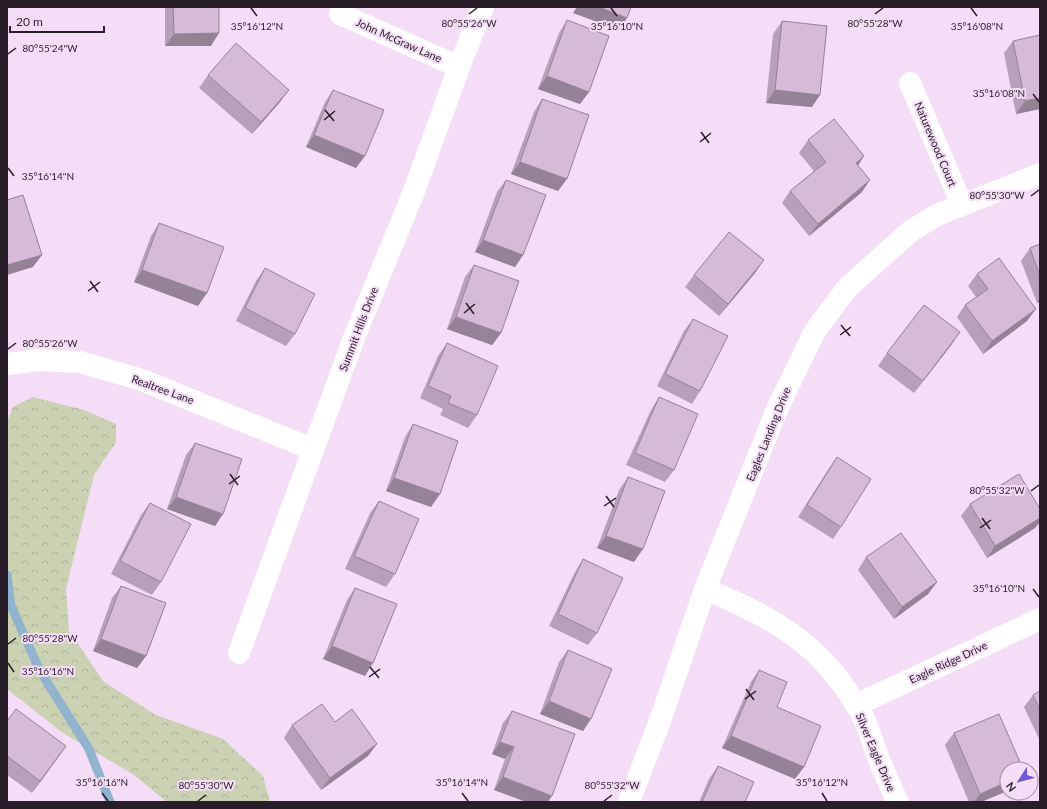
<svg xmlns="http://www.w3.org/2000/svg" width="1047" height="809" font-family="Lato,sans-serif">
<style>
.forest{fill:url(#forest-crowns)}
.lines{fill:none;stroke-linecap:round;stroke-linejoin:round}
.stream{stroke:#92b3cd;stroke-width:9}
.minor{stroke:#fff;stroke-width:22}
.wall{fill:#b8a0ba}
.shaded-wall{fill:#968297}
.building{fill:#d6bad8;stroke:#968297}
.ticks{fill:none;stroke:#281e28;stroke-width:1.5}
.labels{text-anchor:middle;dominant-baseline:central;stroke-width:4;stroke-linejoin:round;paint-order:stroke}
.street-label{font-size:11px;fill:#281e28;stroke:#f5dcf7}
.ticks-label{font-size:10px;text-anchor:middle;fill:#281e28;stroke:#f5dcf7;stroke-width:4;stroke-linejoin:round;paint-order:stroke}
</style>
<defs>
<pattern id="forest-crowns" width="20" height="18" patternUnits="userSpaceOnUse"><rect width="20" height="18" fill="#cbd2b3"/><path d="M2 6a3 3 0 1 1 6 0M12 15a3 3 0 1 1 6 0" fill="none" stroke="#aeb49a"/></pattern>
</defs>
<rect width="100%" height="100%" fill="#f5dcf7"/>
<polygon class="forest" points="33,397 84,410 116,424 116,442 94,475 66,589 69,631 104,682 156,715 223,739 263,776 270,802 167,802 134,775 63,733 7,689 7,422 13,407"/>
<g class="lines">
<polyline class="stream" points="7,575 11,606 40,671 89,749 110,802"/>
<g class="minor">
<polyline points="340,14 459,67"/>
<polyline points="910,83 962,205"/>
<polyline points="7,364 38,360 80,362 142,380 312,449"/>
<path d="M 705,589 C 776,618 824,646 862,715 C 868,726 871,738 875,749 C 882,767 889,785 898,802"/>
<polyline points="239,653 355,335 413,194 459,67 483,7"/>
<polyline points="856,705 1040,619"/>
<polyline points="629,802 661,718 705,589 778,407 815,331 848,287 912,230 937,215 1040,174"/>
</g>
</g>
<g class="wall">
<polygon points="165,7 219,7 211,46 165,46"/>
<polygon points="567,20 589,92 580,104 538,89 559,33"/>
<polygon points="782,21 812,107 766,103 773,34"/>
<polygon points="1013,41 1040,109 1016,114 1004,53"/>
<polygon points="208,75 280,102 252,134 199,88"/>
<polygon points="333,90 356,168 306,147 325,102"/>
<polygon points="542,99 558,191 511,174 534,112"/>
<polygon points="808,140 858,165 862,192 809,236 782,203 790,191 814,171 799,153"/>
<polygon points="506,180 523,255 515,267 475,252 497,192"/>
<polygon points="159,223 198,306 134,282 151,236"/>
<polygon points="1040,244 1040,302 1037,303 1021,261 1030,248"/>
<polygon points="474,265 501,333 492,345 447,329 465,277"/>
<polygon points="265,268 295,334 286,346 236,321 256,281"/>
<polygon points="755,273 719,316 685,287 694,275"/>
<polygon points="977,274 1027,321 983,354 957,317 965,305 976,297 968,286"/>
<polygon points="693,319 700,391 692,404 657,386 684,331"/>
<polygon points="447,343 477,415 468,428 440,415 443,409 420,398 438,356"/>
<polygon points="952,344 914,393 878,366 887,353"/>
<polygon points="659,397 674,470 665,482 626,465 651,410"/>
<polygon points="413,424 431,507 386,491 405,437"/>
<polygon points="195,443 215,526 167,509 186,455"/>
<polygon points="837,457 841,527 833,539 798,517 828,470"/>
<polygon points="628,477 634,562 597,548 619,490"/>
<polygon points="379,501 395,574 386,587 345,569 370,513"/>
<polygon points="150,503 161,582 152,595 111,574 141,515"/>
<polygon points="970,504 1040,509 1040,522 1035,528 987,558 961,516"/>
<polygon points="866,557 937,582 928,594 894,619 858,570"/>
<polygon points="583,559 597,633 588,645 549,626 575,572"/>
<polygon points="121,586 146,656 137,668 93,651 112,598"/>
<polygon points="355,588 365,676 323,659 347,600"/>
<polygon points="568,650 591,719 583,731 540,714 559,662"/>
<polygon points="759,670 795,779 722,748 751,682"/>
<polygon points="1040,691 1040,741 1024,707 1033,695"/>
<polygon points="512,711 575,734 494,790 505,759 492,754 503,723"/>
<polygon points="7,721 66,746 32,793 7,775"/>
<polygon points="335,722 368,756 321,790 284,738 292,725"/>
<polygon points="954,733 1007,769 1007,791 981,802 969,802 945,745"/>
<polygon points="718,766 745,802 699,802 709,779"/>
</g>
<g class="shaded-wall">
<polygon points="577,7 599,7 627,18 619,30 573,13"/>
<polygon points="219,33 211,46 165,46 174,34"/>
<polygon points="547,76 589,92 580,104 538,89"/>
<polygon points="289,90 280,102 252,134 261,122"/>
<polygon points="775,90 820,95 812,107 766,103"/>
<polygon points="1040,98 1040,109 1016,114 1025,101"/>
<polygon points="314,135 365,156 356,168 306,147"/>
<polygon points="864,156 856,169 856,163"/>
<polygon points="520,162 567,179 558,191 511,174"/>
<polygon points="870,180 862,192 809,236 818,224"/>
<polygon points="483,240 523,255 515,267 475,252"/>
<polygon points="42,255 33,267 7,275 7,265"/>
<polygon points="764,260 755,273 719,316 728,304"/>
<polygon points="142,270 207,293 198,306 134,282"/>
<polygon points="1040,298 1040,302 1037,303"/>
<polygon points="1036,309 1027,321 983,354 992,341"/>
<polygon points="456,317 501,333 492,345 447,329"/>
<polygon points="960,332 952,344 914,393 923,381"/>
<polygon points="394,478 440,494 431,507 386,491"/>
<polygon points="176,497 223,514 215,526 167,509"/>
<polygon points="1040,518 1040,522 1035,528 987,558 995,546"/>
<polygon points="606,536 643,549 634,562 597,548"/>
<polygon points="937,582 928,594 894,619 902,607"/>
<polygon points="101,639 146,656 137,668 93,651"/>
<polygon points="332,646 373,663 365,676 323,659"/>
<polygon points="549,701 591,719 583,731 540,714"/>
<polygon points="731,736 804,767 795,779 722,748"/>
<polygon points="500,742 514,747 505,759 492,754"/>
<polygon points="377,744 368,756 321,790 330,778"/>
<polygon points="66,746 57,759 32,793 40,781"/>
<polygon points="503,777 552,796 548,802 526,802 494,790"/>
<polygon points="1007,782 1007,791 981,802 974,802 980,794"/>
</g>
<g class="building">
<polygon points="173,7 219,7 219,33 174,34"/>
<polygon points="599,7 631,7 627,18"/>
<polygon points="567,20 609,36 589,92 547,76"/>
<polygon points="782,21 827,26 820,95 775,90"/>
<polygon points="1040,35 1040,98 1025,101 1013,41"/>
<polygon points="236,43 289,90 261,122 208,75"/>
<polygon points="333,90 384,110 365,156 314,135"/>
<polygon points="542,99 589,115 567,179 520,162"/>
<polygon points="834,119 864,156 856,163 870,180 818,224 790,191 826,162 808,140"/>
<polygon points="506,180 546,195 523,255 483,240"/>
<polygon points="23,195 42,255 7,265 7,200"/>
<polygon points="159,223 224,247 207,293 142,270"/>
<polygon points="729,232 764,260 728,304 694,275"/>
<polygon points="1040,244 1040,276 1030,248"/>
<polygon points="999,258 1036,309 992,341 965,305 988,289 977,274"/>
<polygon points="474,265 519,281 501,333 456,317"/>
<polygon points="265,268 315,294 295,334 245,308"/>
<polygon points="924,305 960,332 923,381 887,353"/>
<polygon points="693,319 728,336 700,391 665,374"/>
<polygon points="447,343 498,366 477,415 448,403 451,396 428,386"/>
<polygon points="659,397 698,414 674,470 635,453"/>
<polygon points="413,424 458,441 440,494 394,478"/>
<polygon points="195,443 242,459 223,514 176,497"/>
<polygon points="837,457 871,479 841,527 807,505"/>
<polygon points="1019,474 1040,509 1040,518 995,546 970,504"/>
<polygon points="628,477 665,491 643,549 606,536"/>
<polygon points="379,501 419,519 395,574 354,556"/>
<polygon points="150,503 191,524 161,582 120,561"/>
<polygon points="901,533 937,582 902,607 866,557"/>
<polygon points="583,559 623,578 597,633 558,614"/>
<polygon points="121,586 166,603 146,656 101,639"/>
<polygon points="355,588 397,604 373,663 332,646"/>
<polygon points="568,650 612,669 591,719 549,701"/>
<polygon points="759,670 787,682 777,707 821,726 804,767 731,736"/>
<polygon points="1040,691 1040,710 1033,695"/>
<polygon points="322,704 335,722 352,709 377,744 330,778 292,725"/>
<polygon points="16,709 66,746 40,781 7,756 7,721"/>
<polygon points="512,711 575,734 552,796 503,777 514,747 500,742"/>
<polygon points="999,714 1023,769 1007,769 1007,782 980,794 954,733"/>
<polygon points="718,766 754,782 745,802 702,802"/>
</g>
<path class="ticks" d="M 251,8 L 257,16M 611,8 L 617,16M 971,8 L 977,16M 469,14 L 477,8M 875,14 L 883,8M 8,54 L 16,48M 1033,94 L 1039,102M 325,110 L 334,121M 324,120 L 335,111M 701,132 L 709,143M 700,142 L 711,133M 8,168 L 14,176M 1031,196 L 1039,190M 90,281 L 98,292M 88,291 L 100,282M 466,303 L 474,314M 464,313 L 475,304M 841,325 L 850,336M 840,335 L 851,327M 8,349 L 16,343M 230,474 L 238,485M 229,484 L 240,476M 1031,491 L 1039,485M 606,496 L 614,507M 604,506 L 616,498M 982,518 L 990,529M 980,528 L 991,520M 1033,589 L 1039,597M 8,644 L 16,638M 8,663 L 14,672M 370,667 L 379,678M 369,677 L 380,669M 746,689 L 754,700M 745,699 L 756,691M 102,793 L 108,801M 462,793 L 468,801M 822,793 L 827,801M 198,801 L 206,795M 604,801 L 612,795"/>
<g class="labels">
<g class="street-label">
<text transform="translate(399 40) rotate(24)">John McGraw Lane</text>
<text transform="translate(936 144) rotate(67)">Naturewood Court</text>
<text transform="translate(358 329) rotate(-69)">Summit Hills Drive</text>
<text transform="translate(163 389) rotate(20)">Realtree Lane</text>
<text transform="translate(768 434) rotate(-68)">Eagles Landing Drive</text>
<text transform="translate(948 662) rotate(-25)">Eagle Ridge Drive</text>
<text transform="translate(876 752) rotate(67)">Silver Eagle Drive</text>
</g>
</g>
<g class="ticks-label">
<text x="469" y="27">80°55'26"W</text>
<text x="875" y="27">80°55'28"W</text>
<text x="257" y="30">35°16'12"N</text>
<text x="617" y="30">35°16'10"N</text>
<text x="977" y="30">35°16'08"N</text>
<text x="50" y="52">80°55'24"W</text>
<text x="999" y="97">35°16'08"N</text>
<text x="48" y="180">35°16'14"N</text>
<text x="997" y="199">80°55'30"W</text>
<text x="50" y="347">80°55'26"W</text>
<text x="997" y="494">80°55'32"W</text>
<text x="999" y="592">35°16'10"N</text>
<text x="50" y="642">80°55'28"W</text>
<text x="48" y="675">35°16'16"N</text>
<text x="102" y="786">35°16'16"N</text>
<text x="462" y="786">35°16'14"N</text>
<text x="822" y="786">35°16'12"N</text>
<text x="206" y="789">80°55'30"W</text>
<text x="612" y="789">80°55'32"W</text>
</g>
<rect width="1047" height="809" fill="none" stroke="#281e28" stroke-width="16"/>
<g transform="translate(1019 781) rotate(234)"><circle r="19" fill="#f5dcf7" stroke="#a390a4"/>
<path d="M0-3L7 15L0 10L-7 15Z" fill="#6e5ad4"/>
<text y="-6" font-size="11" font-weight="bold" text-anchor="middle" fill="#281e28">N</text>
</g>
<path d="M10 26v6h94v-6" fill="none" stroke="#281e28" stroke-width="2"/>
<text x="16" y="26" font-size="12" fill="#281e28" stroke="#f5dcf7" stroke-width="3" paint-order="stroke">20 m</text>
</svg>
